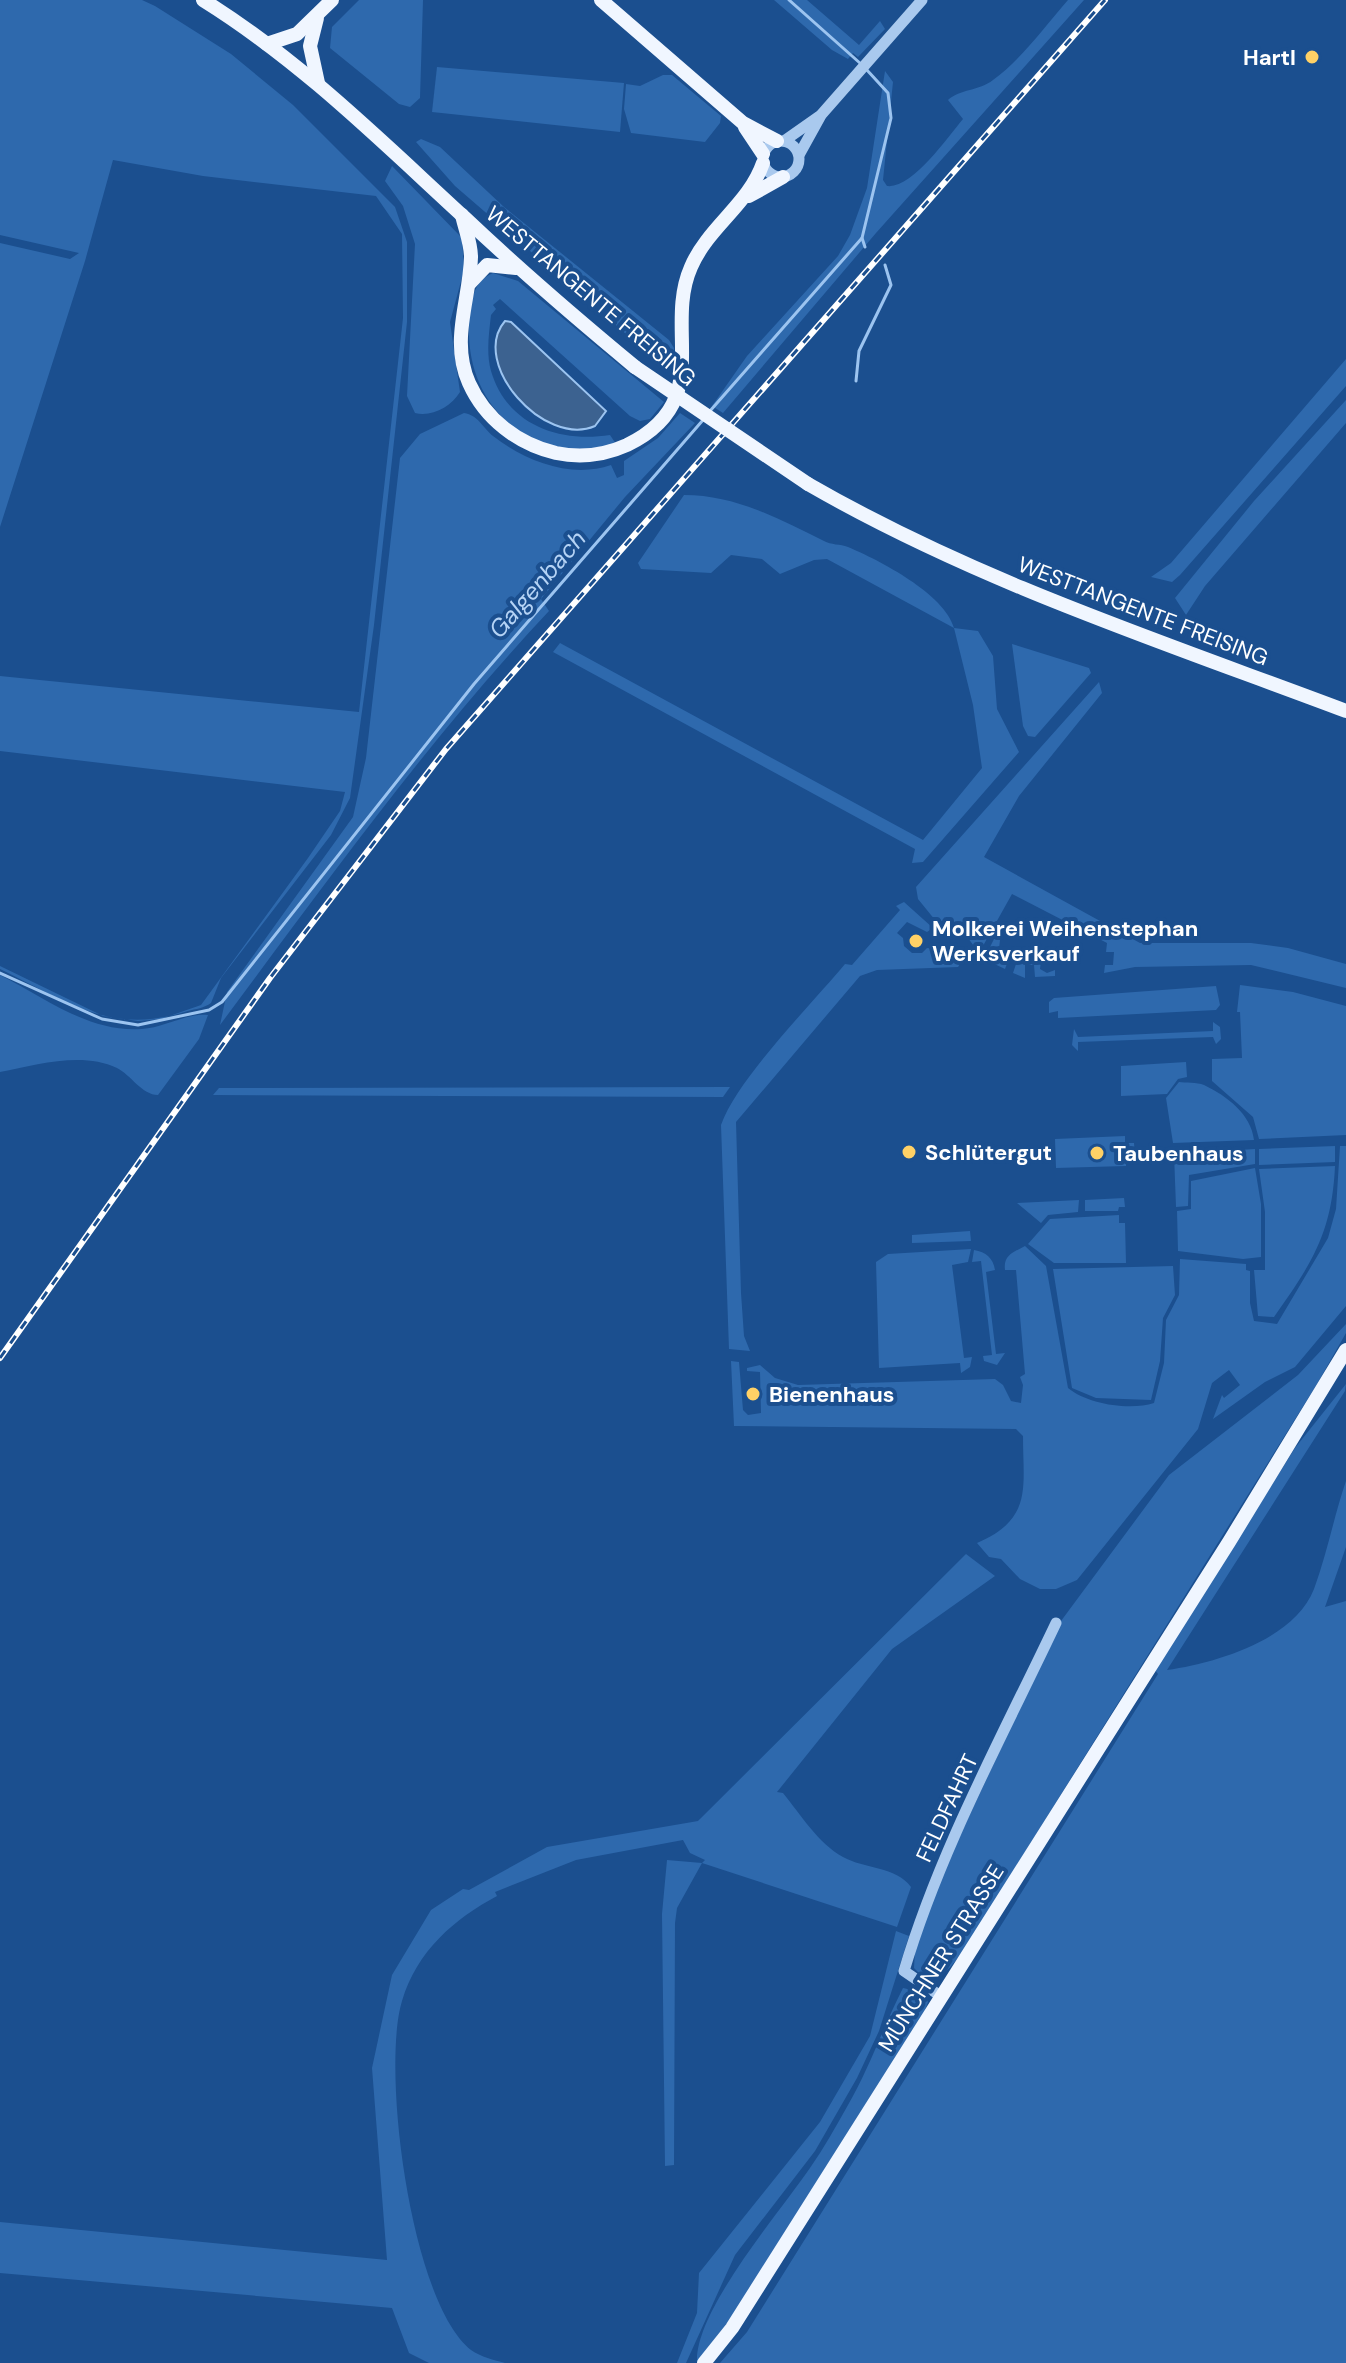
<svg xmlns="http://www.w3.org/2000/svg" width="1346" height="2363" font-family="'DM Sans',sans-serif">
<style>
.green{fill:#2e69ad}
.water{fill:#3c6290;stroke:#9cc4f0;stroke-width:2}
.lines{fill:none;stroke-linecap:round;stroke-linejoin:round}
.stream{stroke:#9cc4f0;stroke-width:3}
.minor{stroke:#a9c9ee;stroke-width:11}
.major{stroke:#f0f6ff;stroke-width:14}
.rail-casing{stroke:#fff;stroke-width:6}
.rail{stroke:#1b4f8f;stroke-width:3;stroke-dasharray:9;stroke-linecap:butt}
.major-bridge{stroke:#f0f6ff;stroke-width:14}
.poi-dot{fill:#ffd166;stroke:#1b4f8f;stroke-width:3}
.labels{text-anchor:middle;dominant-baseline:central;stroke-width:8;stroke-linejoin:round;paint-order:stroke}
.poi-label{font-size:22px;font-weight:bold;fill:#fff;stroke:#1b4f8f;text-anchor:start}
.street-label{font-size:22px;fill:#fff;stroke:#1b4f8f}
.water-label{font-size:24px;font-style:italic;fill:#b5d3f5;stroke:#1b4f8f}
</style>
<rect width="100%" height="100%" fill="#1b4f8f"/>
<g class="green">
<path d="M 0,0 L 142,0 L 155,6 L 231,54 L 293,105 L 395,207 L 407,242 L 407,322 L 374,625 L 350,798 L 331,835 L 221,978 L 211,1003 C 204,1008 196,1009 188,1011 C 111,1036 68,1002 0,969 L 0,966 L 103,1016 L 138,1021 L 161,1019 L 201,1005 L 308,858 L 340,811 L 345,792 L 0,751 L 0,676 L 359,712 L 403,318 L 402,234 L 376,196 L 203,176 L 113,160 L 85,261 L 0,527 L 0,243 L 70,259 L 79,253 L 0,235 Z"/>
<polygon points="359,0 423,0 420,98 410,107 399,104 330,48 332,27"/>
<polygon points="774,0 807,0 859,45 880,21 885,29 858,57 853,53 848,59 832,50"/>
<path d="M 1068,0 L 1084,0 L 876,233 L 723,413 L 712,406 L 747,356 L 838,256 L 850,235 L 867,188 L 885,71 L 893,82 L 883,180 L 887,186 C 912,189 947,138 963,119 L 948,100 C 960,89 979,91 993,80 C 1022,59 1045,26 1068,0 Z"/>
<polygon points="437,67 624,83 620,132 432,112"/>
<polygon points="663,75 672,75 721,116 720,123 705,142 631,133 624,109 626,84 640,86"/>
<polygon points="421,139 440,147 504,207 669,340 674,348 671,373 455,186 416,142"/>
<path d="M 392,166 L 462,238 L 464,270 L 450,322 L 460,392 C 451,407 432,417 415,413 L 407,396 L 415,244 L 403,206 L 385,181 Z"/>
<path d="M 493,273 L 518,281 L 664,402 L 650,419 L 640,421 L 630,416 L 500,299 L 493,305 L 496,309 L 491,315 C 489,333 486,353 491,371 C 507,425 559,443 610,435 L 616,444 C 593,448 570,454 548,446 C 490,425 463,372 470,313 C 472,295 476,280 493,273 Z"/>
<polygon points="1346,359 1346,386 1180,575 1172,582 1151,577 1171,563"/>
<polygon points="1346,400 1346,423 1205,586 1186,615 1175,598 1254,501"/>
<path d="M 464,413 C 478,415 483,428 493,436 C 525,461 571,479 611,465 L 617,478 L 624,475 L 624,461 L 658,438 L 680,413 L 695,423 L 625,497 L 541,599 L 549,611 C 428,740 325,884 220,1025 L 227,992 L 353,817 L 366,758 L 400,458 L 420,434 Z"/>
<path d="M 684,495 C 736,495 779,519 824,541 C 831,545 840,544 848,547 C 879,560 945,594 954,628 L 978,631 L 993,656 L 997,709 L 1019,752 L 923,862 L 912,863 L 915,849 L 553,652 L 560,643 L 923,840 L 982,768 L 973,705 L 954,628 L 827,559 L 814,560 L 780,574 L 762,559 L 731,555 L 711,573 L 641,569 L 638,563 Z"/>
<polygon points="1012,644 1089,668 1091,673 1035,737 1028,736 1023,726"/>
<polygon points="1099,682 1102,693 1019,796 984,857 1140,943 1251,943 1288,948 1346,964 1346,988 1251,965 1135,967 1104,973 1105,965 1113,965 1114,952 1106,952 1107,943 1012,894 979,953 960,927 948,936 918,899 916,887"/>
<path d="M 904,902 L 933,928 L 927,932 L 907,922 L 897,933 L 903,938 L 904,946 L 912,953 L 922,953 L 927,948 L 936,949 L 940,955 L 954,956 L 960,964 L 958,967 L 877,970 L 860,976 L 736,1122 L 741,1293 L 744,1336 L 750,1351 L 729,1349 L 721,1125 C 737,1079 811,1005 845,964 L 852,965 L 900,910 L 896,906 Z"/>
<polygon points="995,937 1000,940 999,949 1012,951 1015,958 1023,957 1026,946 1042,953 1040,969 1047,973 1055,970 1055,976 1035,977 1034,965 1025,965 1025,978 1013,973 1016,964 1008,961 1005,969 984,959"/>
<path d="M 0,975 C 45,998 90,1033 142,1029 C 163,1028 189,1012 208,1015 L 199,1039 L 158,1095 C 142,1095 131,1075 117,1068 C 82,1051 36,1065 0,1072 Z"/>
<polygon points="1240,985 1293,992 1346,1006 1346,1135 1259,1139 1253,1117 1212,1081 1212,1059 1242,1058 1240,1012 1237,1012"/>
<polygon points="1216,986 1220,1005 1216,1010 1058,1018 1058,1011 1049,1013 1049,1002 1054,998"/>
<polygon points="1213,1022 1220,1027 1221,1039 1216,1044 1213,1037 1078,1042 1078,1051 1072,1045 1074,1029 1078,1037 1213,1031"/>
<polygon points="1186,1062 1187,1077 1178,1079 1167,1094 1121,1096 1121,1066"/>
<path d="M 1179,1082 C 1185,1083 1197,1082 1204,1085 C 1227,1096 1251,1114 1254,1140 L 1173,1143 L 1166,1098 Z"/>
<polygon points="730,1087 723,1097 213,1095 219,1088"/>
<polygon points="1125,1136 1125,1143 1134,1143 1135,1157 1126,1158 1126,1166 1056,1168 1055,1139"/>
<polygon points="1335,1146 1335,1162 1259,1165 1259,1149"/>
<path d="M 1340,1146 L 1346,1146 L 1346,1306 L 1295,1367 L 1265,1382 L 1213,1419 L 1222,1395 L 1224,1398 L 1240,1385 L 1229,1370 L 1212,1383 L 1198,1429 L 1077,1580 L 1056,1589 L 1040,1589 L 1020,1579 L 1001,1559 L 989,1557 L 977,1543 C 1033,1519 1023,1488 1023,1436 L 1016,1429 L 734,1426 L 731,1361 L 739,1362 L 743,1410 L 748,1415 L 761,1413 L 760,1372 L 747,1371 L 747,1368 L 760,1365 L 775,1378 L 798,1385 L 995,1379 L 1003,1385 L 1011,1401 L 1021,1403 L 1023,1385 L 1020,1377 L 1025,1374 L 1016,1270 L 1005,1270 C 1003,1255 1014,1252 1025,1246 L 1046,1266 L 1068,1388 C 1087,1404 1130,1411 1154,1403 L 1164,1363 L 1166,1320 L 1179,1295 L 1180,1259 L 1246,1264 L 1246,1270 L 1250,1271 L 1250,1303 L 1254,1321 L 1277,1324 L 1328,1238 L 1336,1209 Z"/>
<polygon points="1255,1149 1255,1164 1189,1175 1188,1206 1176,1207 1174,1154"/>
<path d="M 1335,1166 C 1332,1233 1312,1263 1274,1317 L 1258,1316 L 1254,1270 L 1265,1270 L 1265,1212 L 1259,1169 Z"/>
<polygon points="1255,1168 1261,1204 1261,1257 1243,1259 1178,1251 1177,1211 1191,1209 1191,1181"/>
<polygon points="1124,1198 1125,1207 1119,1207 1118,1211 1085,1211 1085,1200"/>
<polygon points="1079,1200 1078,1212 1048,1215 1041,1223 1017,1203"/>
<polygon points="1119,1215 1119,1223 1125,1223 1126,1263 1054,1263 1028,1244 1050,1219"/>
<polygon points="970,1231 971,1241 912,1243 912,1235"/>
<polygon points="971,1249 968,1262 952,1265 964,1358 972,1357 970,1367 961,1373 960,1363 879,1368 876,1262 888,1254"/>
<path d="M 974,1250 C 986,1252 993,1258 995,1270 L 986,1272 L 996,1354 L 1005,1353 L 997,1365 L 984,1361 L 983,1356 L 992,1355 L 981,1261 L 972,1262 Z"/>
<polygon points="1173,1266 1175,1295 1163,1318 1160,1361 1151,1400 1096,1398 1072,1388 1053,1269"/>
<path d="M 1346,1324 L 1346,1333 L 1317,1384 L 962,1953 C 950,1967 943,1980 924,1978 L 914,1968 L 915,1948 L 940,1878 L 1061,1621 L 1169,1475 L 1298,1375 Z"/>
<path d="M 1346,1384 L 1345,1391 L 1167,1670 C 1216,1663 1294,1640 1314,1589 C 1327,1554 1334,1516 1346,1481 L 1346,1547 L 1325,1607 L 1346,1601 L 1346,2363 L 720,2363 L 747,2332 L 1158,1674 L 1155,1670 L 1295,1448 Z"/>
<path d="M 966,1554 L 995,1576 L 892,1649 L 777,1792 L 783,1793 C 801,1815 818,1843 843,1857 C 864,1869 896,1866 911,1887 L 897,1927 L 702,1863 L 677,1908 L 675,1923 L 674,2165 L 665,2166 L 662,1914 L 667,1860 L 702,1863 L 705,1860 L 690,1853 L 683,1840 L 576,1860 L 495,1892 L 497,1896 C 454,1919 417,1951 402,2001 C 381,2071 411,2303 471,2350 C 481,2357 494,2360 505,2363 L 429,2363 L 409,2353 L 392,2308 L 0,2273 L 0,2222 L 387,2260 L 372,2068 L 392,1975 L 431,1910 L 463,1889 L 469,1890 L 547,1847 L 698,1821 Z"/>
<polygon points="896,1931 909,1936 879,2031 857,2078 815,2151 735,2255 686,2363 677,2363 697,2313 699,2273 820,2122 870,2036"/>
<path d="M 903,1988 L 925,1993 L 928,2002 L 925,2010 L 730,2319 L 697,2362 C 695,2310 780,2212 810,2168 C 824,2148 836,2126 848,2105 C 870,2067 883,2027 903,1988 Z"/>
</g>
<path class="water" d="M 505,321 L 511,322 L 606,411 L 595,426 C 544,448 469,363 505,321 Z"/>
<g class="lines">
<g class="stream">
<polyline points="789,0 861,64"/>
<polyline points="862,238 865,247"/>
<polyline points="856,381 859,351 891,285 885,265"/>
<polyline points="710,411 862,238 891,118 888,93 866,69"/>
<polyline points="0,973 102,1019 138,1025 209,1010 222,1002 474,684 703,420"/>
</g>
<g class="minor">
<circle cx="781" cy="159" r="18"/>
<polyline points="784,141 821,115 922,0"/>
<polyline points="799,155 820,117"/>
<path d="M 942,1997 L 904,1971 C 940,1850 1002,1737 1056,1623"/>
</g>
<g class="major">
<path d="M 203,0 C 301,61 381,141 465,218 C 520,270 577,319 635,367"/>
<polyline points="601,0 743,123 777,141"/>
<polyline points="317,18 310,46 318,83"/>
<polyline points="267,44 297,34 332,0"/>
<polyline points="745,127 763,154"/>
<polyline points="749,196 783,177"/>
<path d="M 462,215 C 465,229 471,243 471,257 C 470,300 450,340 469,383 C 485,419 518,444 556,453 C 581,458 605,455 627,445 C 716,402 663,330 691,267 C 708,227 749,204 763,163"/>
<polyline points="470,283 487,265 516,268"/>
<path d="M 808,484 C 978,582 1163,642 1346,711"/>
<polyline points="704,2363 732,2328 1229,1542 1346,1350"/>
</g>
<g class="rail-casing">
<polyline id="rail" points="0,1358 270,978 446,749 1105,0"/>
</g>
<use href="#rail" class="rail"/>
<polyline class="major-bridge" points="635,367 808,484"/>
</g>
<g class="poi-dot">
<circle cx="1312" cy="57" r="8"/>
<circle cx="916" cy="941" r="8"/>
<circle cx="909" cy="1152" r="8"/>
<circle cx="1097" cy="1153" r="8"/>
<circle cx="753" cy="1394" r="8"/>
</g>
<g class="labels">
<g class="poi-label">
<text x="1296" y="57" text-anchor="end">Hartl</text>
<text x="932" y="928">Molkerei Weihenstephan<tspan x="932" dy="25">Werksverkauf</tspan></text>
<text x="925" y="1152">Schlütergut</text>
<text x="1113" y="1153">Taubenhaus</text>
<text x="769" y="1394">Bienenhaus</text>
</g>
<g class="street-label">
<text transform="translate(591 296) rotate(40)">WESTTANGENTE FREISING</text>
<text transform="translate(1143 611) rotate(21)">WESTTANGENTE FREISING</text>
<text transform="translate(947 1808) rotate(-65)">FELDFAHRT</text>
<text transform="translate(941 1958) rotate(-58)">MÜNCHNER STRASSE</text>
</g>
<g class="water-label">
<text transform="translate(537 584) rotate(-49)">Galgenbach</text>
</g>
</g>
</svg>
